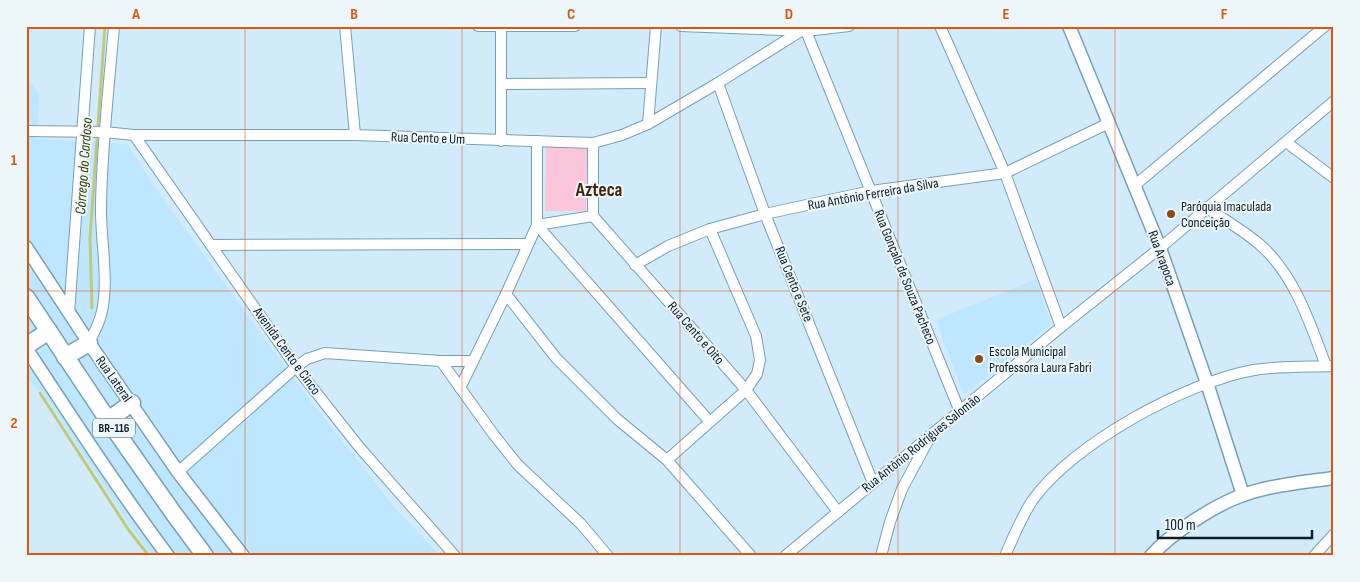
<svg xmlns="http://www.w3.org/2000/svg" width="1360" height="582" font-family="'Sofia Sans Condensed',sans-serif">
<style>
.built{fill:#bee6fe}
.green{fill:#fbc6d9}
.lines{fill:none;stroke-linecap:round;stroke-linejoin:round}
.stream{stroke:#bfca7d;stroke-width:3}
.minor-casing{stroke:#77a0b8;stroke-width:12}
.tertiary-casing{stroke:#77a0b8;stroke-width:15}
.trunk-casing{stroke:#77a0b8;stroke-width:19}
.minor{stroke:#fff;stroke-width:10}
.tertiary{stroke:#fff;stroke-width:12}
.trunk{stroke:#fff;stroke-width:16}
.grid{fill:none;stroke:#dd560d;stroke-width:1;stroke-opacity:0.55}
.poi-dot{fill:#8b4b14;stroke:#edf6fb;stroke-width:2}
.labels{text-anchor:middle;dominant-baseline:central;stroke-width:4;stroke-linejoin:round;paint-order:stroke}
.shield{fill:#edf6fb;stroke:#505e66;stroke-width:1}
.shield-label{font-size:12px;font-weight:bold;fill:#0d1d26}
.street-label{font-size:14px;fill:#0d1d26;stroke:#edf6fb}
.poi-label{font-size:14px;fill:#0d1d26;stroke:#edf6fb;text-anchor:start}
.water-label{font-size:15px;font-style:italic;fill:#393e01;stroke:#edf6fb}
.district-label{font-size:19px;font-weight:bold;fill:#43240b;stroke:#edf6fb}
.neatline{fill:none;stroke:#dd560d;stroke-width:2}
.grid-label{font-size:16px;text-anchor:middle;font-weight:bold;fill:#dd560d}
</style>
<rect width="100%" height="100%" fill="#d2ebfb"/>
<g class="built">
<polygon points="26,76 39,95 37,139 127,144 164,200 299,386 394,507 441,556 153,556 132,529 43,393 26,379"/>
<polygon points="1036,279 1051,324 964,395 936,320"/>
</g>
<polygon class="green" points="546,146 587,146 586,211 545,211"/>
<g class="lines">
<g class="stream">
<polyline points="92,308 90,238 105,26"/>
<polyline points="40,393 128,529 149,556"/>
</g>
<g class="minor-casing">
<g id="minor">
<polyline points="345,26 355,135"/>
<polyline points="478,26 575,26"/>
<polyline points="681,26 806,31 849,26"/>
<polyline points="940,26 1005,173 1061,327"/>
<polyline points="806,31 960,412"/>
<polyline points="718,83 765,214 873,483"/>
<polyline points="501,84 651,83"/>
<polyline points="648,124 656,26"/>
<polyline points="26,131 104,132 134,135 355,135 593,143 622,135 648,124 718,83 801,31"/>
<polyline points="134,135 296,367 360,448 455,556"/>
<polyline points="501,141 501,27"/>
<polyline points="1286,142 1334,178"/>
<polyline points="593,143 593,216 746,390 838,512"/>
<polyline points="1134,186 1325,26"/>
<path d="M 1207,208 C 1224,219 1242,230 1258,243 C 1294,273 1310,323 1326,366"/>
<polyline points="537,225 709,421"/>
<polyline points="537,225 593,216"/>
<polyline points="212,245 528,244"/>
<polyline points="635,265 668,246 710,229 765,214 871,191 1005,173 1109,123"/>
<polyline points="506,294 556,358 617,419 667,460 751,556"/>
<polyline points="69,313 90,26"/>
<path d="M 89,343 C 93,334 99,324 101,315 C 110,282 100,238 101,205 C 102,145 109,86 114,26"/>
<polyline points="441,361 494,435 518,465 581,524 608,556"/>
<polyline points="460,388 506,294 537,225 537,141"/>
<polyline points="667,460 746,390 757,374 760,360 756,336 710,229"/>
<polyline points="178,472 296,367 307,359 325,353 441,361 473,361"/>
<polyline points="785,556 1061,327 1160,248 1334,101"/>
<polyline points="881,556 890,522 902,489 929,439"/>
<path d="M 1005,556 C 1013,537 1021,518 1032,501 C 1072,444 1186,382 1254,370 C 1280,366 1308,367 1334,366"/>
<polyline points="1314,556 1334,534"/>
</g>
</g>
<g class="tertiary-casing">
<g id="tertiary">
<polyline points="1069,26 1160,248 1207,383 1243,495"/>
<polyline points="26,247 89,343 178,472 243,556"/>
<path d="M 26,348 C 72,418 118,489 168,556"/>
<path d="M 1151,556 C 1171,533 1215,505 1243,495 C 1272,485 1304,482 1334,478"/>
</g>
</g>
<g class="trunk-casing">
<g id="trunk">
<polyline points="26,297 108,420 174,514 205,556"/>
<polyline points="26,346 49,331"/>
<polyline points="65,357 89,343"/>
<polyline points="108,420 132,403"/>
</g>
</g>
<use href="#minor" class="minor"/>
<use href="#tertiary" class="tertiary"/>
<use href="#trunk" class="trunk"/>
</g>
<path class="grid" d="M 245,26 L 245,556M 462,26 L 462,556M 680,26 L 680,556M 898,26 L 898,556M 1115,26 L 1115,556M 26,291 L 1334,291"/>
<g class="poi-dot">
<circle cx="1171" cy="214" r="5"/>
<circle cx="979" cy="359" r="5"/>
</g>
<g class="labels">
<rect class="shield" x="93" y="418.5" width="42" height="19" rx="4"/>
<g class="shield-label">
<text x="114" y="428">BR-116</text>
</g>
<g class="street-label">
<text transform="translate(428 138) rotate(2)">Rua Cento e Um</text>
<text transform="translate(873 194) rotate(-10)">Rua Antônio Ferreira da Silva</text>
<text transform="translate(1162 258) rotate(70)">Rua Arapoca</text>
<text transform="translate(905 277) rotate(68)">Rua Gonçalo de Souza Pacheco</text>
<text transform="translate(794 284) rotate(68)">Rua Cento e Sete</text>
<text transform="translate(696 333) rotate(49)">Rua Cento e Oito</text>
<text transform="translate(287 351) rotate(54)">Avenida Cento e Cinco</text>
<text transform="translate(114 379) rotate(55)">Rua Lateral</text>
<text transform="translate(921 443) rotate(-39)">Rua Antônio Rodrigues Salomão</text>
</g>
<g class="poi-label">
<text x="1181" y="206">Paróquia Imaculada<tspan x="1181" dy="16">Conceição</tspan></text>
<text x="989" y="351">Escola Municipal<tspan x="989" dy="16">Professora Laura Fabri</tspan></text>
</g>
<g class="water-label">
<text transform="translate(84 166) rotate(-86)">Córrego do Cardoso</text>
</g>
<g class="district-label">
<text x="599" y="190">Azteca</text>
</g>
</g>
<rect width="1360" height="582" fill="none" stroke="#edf6fb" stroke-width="55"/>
<path d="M1158 530v8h154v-8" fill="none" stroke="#0d1d26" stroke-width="2.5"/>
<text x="1165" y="530" font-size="15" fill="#0d1d26" stroke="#edf6fb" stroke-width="4" paint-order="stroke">100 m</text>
<rect x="28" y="28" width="1304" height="526" class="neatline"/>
<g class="grid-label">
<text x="136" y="19">A</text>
<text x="354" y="19">B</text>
<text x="571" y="19">C</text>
<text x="789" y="19">D</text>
<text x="1006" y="19">E</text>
<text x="1224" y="19">F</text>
<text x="14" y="165">1</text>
<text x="14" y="428">2</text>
</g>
</svg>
